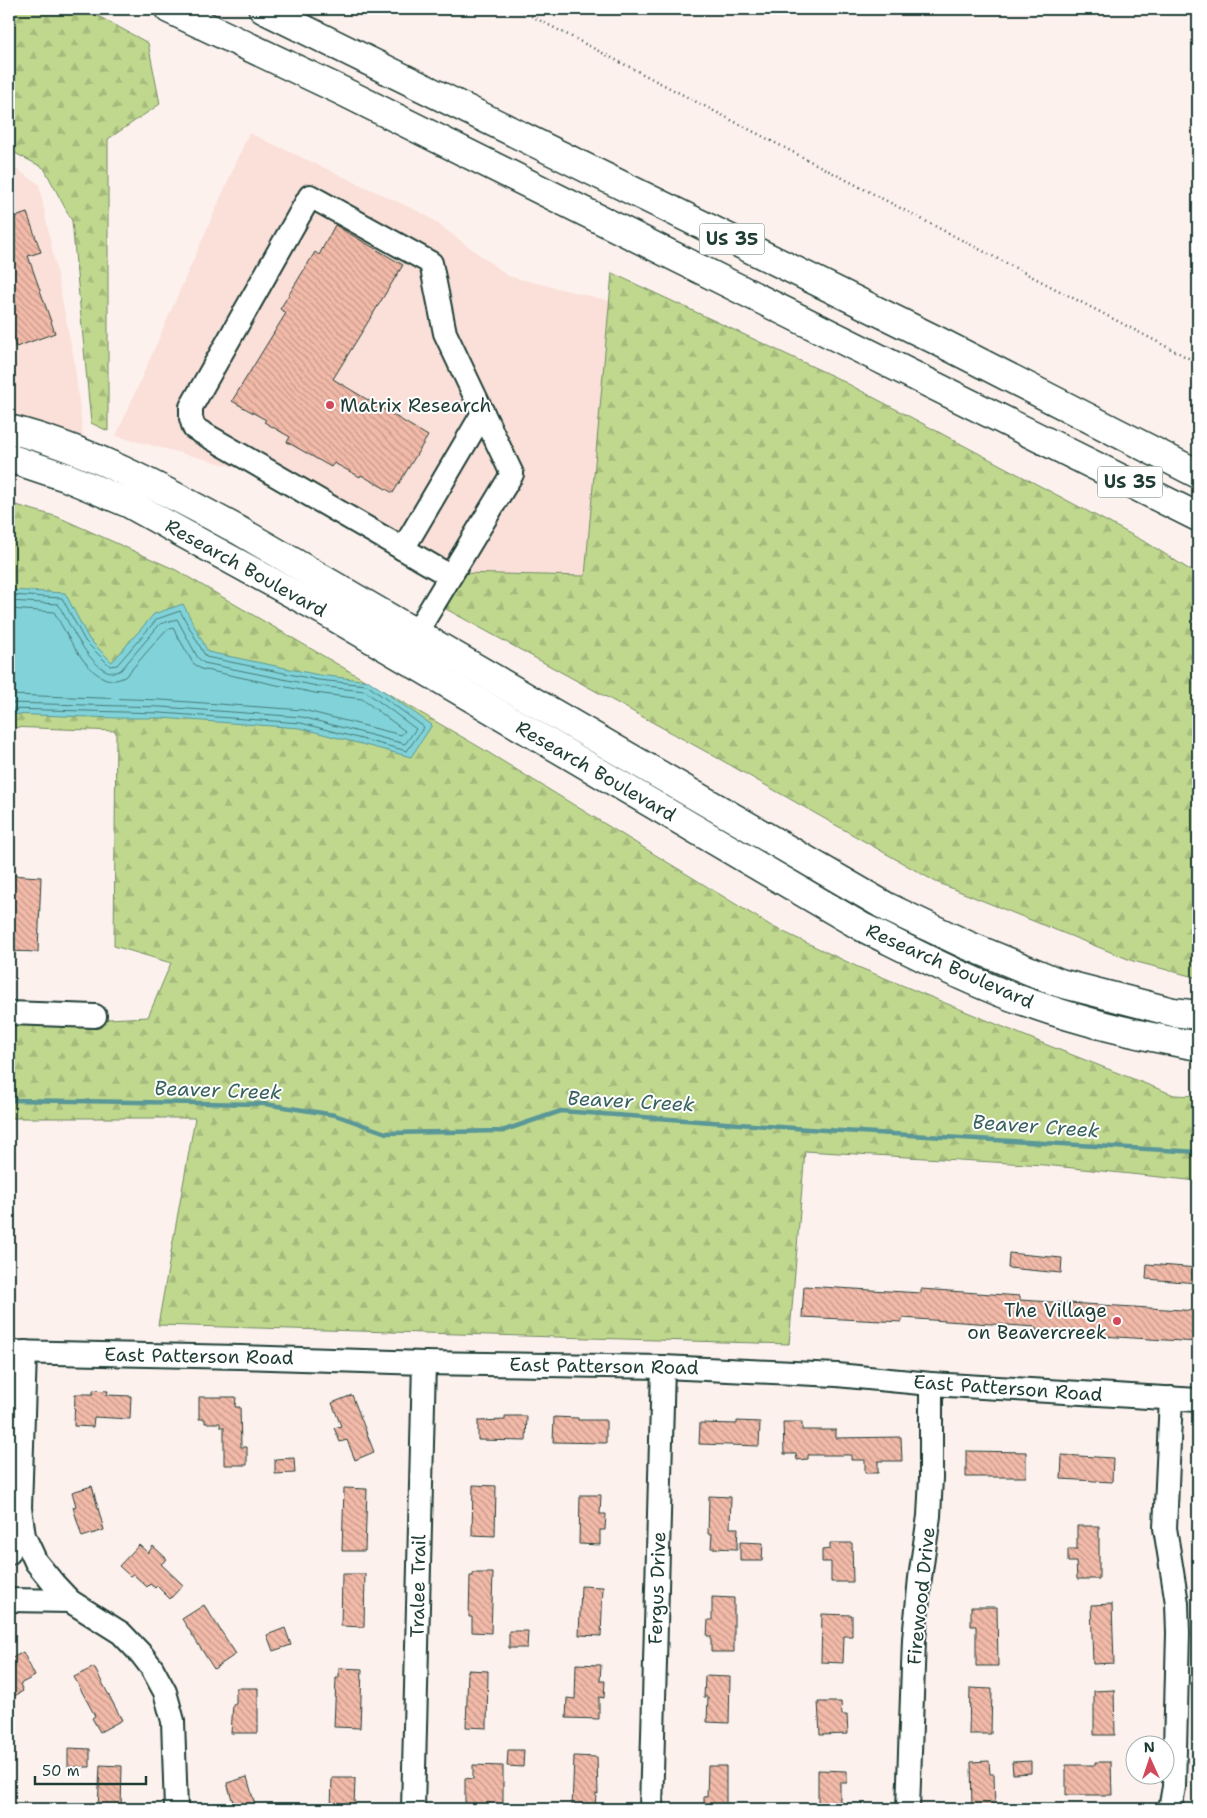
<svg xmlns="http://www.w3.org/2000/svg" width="1207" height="1818" font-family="'Shantell Sans',sans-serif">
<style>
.built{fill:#fae0d9}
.forest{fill:url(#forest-firs);stroke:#708a61}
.water{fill:#81d3d9;stroke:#5a9797}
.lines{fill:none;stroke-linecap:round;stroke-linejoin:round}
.shore{stroke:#467976;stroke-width:1}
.stream{stroke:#5a9797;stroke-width:4.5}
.building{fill:url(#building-back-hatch);stroke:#1f3d34}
.minor-casing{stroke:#1f3d34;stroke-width:26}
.major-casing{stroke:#1f3d34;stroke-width:31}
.highway-casing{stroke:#1f3d34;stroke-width:31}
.path{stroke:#1f3d34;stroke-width:2.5;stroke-dasharray:1 4;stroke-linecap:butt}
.minor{stroke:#fff;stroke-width:22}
.major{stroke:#fff;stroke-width:28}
.highway{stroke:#fff;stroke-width:28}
.poi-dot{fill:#d1495b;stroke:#fff;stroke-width:2}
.labels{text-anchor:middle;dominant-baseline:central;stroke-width:4;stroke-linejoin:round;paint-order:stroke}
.shield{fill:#fff;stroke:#627771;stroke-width:1}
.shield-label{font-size:18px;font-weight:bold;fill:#1f3d34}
.poi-label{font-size:19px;fill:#1f3d34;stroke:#fff;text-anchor:start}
.street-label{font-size:19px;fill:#1f3d34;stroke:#fff}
.water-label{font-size:20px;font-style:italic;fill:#38625d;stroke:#fff}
</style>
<defs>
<pattern id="forest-firs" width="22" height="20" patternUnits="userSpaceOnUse" patternTransform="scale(1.25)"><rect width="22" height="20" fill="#c0d88e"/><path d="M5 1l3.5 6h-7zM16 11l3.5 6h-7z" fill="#a5ba7b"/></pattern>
<pattern id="building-back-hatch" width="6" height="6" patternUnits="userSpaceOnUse" patternTransform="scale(1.25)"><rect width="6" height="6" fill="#f3baa9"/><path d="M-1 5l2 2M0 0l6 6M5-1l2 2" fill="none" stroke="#c4988a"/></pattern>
</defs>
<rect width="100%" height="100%" fill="#fdf1ee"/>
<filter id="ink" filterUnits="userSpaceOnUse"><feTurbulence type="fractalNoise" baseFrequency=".02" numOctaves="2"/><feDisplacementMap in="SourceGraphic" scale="10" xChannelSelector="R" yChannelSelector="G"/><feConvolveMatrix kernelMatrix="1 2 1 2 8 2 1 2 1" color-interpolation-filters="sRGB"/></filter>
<g filter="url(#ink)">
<g class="built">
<polygon points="249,133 426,215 508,276 610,301 585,576 459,573 273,477 116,436"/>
<polygon points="9,164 39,184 74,359 85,453 9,429"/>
</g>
<g class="forest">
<polygon points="9,9 85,9 148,43 160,104 108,139 108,431 91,423 72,221 44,168 9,150"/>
<polygon points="612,273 837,378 1149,544 1198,575 1198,978 1133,961 936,882 723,761 446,609 459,573 585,576"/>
<polygon points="9,503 58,517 176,570 481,748 773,927 858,967 1047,1045 1174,1095 1198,1096 1198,1181 1044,1165 805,1151 789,1344 158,1325 195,1118 9,1118 9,1024 148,1017 171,963 114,946 116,731 9,727"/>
</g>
<polygon class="water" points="9,590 65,593 89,639 112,662 154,614 183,604 208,652 319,675 369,681 432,725 411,757 300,728 161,718 117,718 9,714"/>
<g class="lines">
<g class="shore">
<polyline points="9,595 62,598 85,641 110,666 117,665 157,619 180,611 206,657 318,680 367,685 424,727 407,751 301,723 161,713 9,709"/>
<path d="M 9,601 L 58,604 C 68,620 96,685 121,670 L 160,624 L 177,619 L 198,658 L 204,663 L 317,686 L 365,691 L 416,729 L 405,744 L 302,717 L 161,707 L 9,703"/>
<path d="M 9,609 L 54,612 C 66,631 94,697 126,676 L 165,631 L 173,628 L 193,663 L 201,669 L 315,693 L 362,699 L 405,731 L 401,735 L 303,710 L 161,700 L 9,695"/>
</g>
<polyline class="stream" points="9,1100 265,1104 335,1115 386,1133 502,1131 561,1111 808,1129 1198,1152"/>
</g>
<g class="building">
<polygon points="27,213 41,252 28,256 55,333 16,347 9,326 9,219"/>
<polygon points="335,225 403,265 333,379 428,436 393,493 361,475 360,477 334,463 331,467 287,442 290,437 264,422 266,420 232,401 286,313 280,309 315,252 319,255"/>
<polygon points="9,875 41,877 38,952 9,951"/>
<polygon points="1009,1253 1062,1258 1061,1273 1008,1268"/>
<polygon points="1147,1264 1198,1268 1198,1283 1146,1279"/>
<polygon points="804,1286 921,1293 921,1289 1020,1296 1020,1300 1198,1311 1198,1342 1036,1332 1036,1327 902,1318 902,1322 802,1317"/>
<polygon points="93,1390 108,1391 107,1395 131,1396 130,1419 94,1417 93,1427 74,1426 75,1394 93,1394"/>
<polygon points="352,1395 374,1452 355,1460 347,1440 340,1442 334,1428 341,1426 332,1403"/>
<polygon points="199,1397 236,1397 235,1407 240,1407 241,1447 247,1447 247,1465 224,1465 224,1427 220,1427 220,1423 205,1423 205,1419 199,1419"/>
<polygon points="505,1416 527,1416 526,1441 478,1440 478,1421 505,1420"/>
<polygon points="554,1417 578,1418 578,1420 606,1420 606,1443 553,1442"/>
<polygon points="737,1421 760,1422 759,1446 699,1444 700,1423 737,1424"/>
<polygon points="783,1422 802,1422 802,1430 836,1430 836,1438 901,1437 902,1461 878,1461 878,1473 865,1473 865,1460 851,1460 851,1455 808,1455 808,1459 797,1460 796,1454 784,1454"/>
<polygon points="966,1451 1026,1452 1026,1477 966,1477"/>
<polygon points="1062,1455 1113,1458 1112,1482 1061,1479"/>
<polygon points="294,1458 295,1473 275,1474 275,1459"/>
<polygon points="473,1485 496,1486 495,1536 472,1535"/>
<polygon points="92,1486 104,1530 82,1537 73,1507 76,1506 72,1492"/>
<polygon points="344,1488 367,1489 365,1551 342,1551"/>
<polygon points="580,1495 601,1495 600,1514 606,1514 605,1530 600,1530 600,1545 579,1544"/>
<polygon points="709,1496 731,1497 730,1528 738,1528 737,1549 711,1548 712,1534 708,1534"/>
<polygon points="1077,1526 1099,1526 1099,1579 1077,1579 1076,1562 1068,1562 1068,1549 1077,1549"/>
<polygon points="740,1542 763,1543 762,1561 740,1561"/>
<polygon points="830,1543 852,1543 853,1582 831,1582 831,1562 822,1562 822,1550 830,1549"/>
<polygon points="139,1545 148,1553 153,1546 167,1559 161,1564 183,1585 170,1599 157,1586 155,1588 150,1584 147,1587 133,1574 130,1576 119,1566"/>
<polygon points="473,1573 493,1573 491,1633 472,1632 472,1617 469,1617 470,1576 473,1576"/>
<polygon points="342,1574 365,1574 364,1627 341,1626"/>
<polygon points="581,1586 603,1587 601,1636 579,1635"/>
<polygon points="712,1597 734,1598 734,1652 711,1652 711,1636 707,1636 708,1620 712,1620"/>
<polygon points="1112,1604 1114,1663 1093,1664 1091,1605"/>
<polygon points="204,1605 236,1654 214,1669 182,1619"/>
<polygon points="971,1607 997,1607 998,1666 976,1666 976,1626 971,1626"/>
<polygon points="822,1614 852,1615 852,1636 844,1636 843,1663 821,1662"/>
<polygon points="285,1628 291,1645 273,1651 267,1635"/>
<polygon points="509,1631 528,1631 527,1648 509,1648"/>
<polygon points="23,1652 35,1676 20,1684 23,1691 9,1699 9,1660"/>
<polygon points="576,1664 601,1665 600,1681 605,1681 604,1698 599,1697 599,1719 566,1718 567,1698 575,1699"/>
<polygon points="94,1667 122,1720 100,1732 92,1718 95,1716 74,1677"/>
<polygon points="339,1668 362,1669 360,1728 334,1727 336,1678 339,1678"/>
<polygon points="468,1670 488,1671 487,1728 466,1727"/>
<polygon points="705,1676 730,1677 729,1723 707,1722 708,1697 704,1697"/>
<polygon points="236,1688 258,1688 258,1733 231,1733 233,1704 236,1704"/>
<polygon points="970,1688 992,1689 991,1734 969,1734"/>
<polygon points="1114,1690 1115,1735 1094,1735 1094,1691"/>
<polygon points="818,1702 841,1702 842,1715 847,1715 848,1734 820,1735"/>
<polygon points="68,1748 90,1749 90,1767 68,1767"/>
<polygon points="508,1750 524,1750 523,1767 507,1766"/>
<polygon points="574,1756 597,1757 598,1794 596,1793 595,1809 572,1808"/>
<polygon points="989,1761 990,1774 994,1774 995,1807 986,1807 986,1809 972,1809 971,1762"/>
<polygon points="1031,1761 1031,1773 1013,1774 1012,1762"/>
<polygon points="1095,1762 1111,1762 1112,1795 1066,1795 1066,1765 1095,1765"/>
<polygon points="100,1765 122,1766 121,1809 98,1809"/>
<polygon points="473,1765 503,1766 503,1809 465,1809 465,1778 473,1779"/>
<polygon points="708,1766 726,1766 726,1809 704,1809 704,1796 707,1796"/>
<polygon points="818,1770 847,1771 847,1783 840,1783 840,1809 818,1809"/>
<polygon points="247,1777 256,1809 235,1809 227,1783"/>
<polygon points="332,1778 355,1778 354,1809 331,1809"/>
</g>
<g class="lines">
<g class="minor-casing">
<g id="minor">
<polyline points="403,549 483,413"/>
<polyline points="407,648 512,474 445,333 431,263 310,196 191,407 191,418 194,428 450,576"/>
<polyline points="9,1013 95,1016"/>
<polyline points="9,1352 240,1357 424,1363 663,1367 837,1375 931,1384 1198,1400"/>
<polyline points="25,1352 20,1508 24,1536 36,1562 54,1584 70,1601 121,1633 142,1655 152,1668 165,1692 173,1721 176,1809"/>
<polyline points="9,1553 14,1540 19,1518"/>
<polyline points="9,1600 70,1601"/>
<polyline points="413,1809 424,1363"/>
<polyline points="651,1809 663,1367"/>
<polyline points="908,1809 914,1639 920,1578 929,1516 931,1478 931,1384"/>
<polyline points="1170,1809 1174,1787 1178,1633 1177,1603 1165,1528 1171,1398"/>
</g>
</g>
<g class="major-casing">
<g id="major">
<path d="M 9,429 C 90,449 164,490 238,530 L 887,907 L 967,945 L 1060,983 L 1173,1012 L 1198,1015"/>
<path d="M 9,458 L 66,477 L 128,503 L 326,612 L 862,927 C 917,954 973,984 1032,1004 C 1086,1023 1142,1036 1198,1046"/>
</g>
</g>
<g class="highway-casing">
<g id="highway">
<polyline points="169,9 340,90 1198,517"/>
<polyline points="263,9 938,341 1198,474"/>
</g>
</g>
<polyline class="path" points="518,9 1198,363"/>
<use href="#minor" class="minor"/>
<use href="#major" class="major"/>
<use href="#highway" class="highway"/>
</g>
</g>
<g class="poi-dot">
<circle cx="330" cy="405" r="5"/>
<circle cx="1117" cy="1321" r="5"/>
</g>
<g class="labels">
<g class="shield">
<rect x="699.5" y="223.5" width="65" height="31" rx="4"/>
<rect x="1097.5" y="466.5" width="65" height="31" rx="4"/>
</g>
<g class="shield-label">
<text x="732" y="239">US 35</text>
<text x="1130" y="482">US 35</text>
</g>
<g class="poi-label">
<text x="340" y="405">Matrix Research</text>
<text x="1107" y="1310" text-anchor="end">The Village<tspan x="1107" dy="22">on Beavercreek</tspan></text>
</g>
<g class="street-label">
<text transform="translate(246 568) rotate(29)">Research Boulevard</text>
<text transform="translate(596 771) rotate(30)">Research Boulevard</text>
<text transform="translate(950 966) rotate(24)">Research Boulevard</text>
<text transform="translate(199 1356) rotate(1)">East Patterson Road</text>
<text transform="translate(604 1366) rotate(1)">East Patterson Road</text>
<text transform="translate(1008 1388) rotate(4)">East Patterson Road</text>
<text transform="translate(418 1586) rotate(-89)">Tralee Trail</text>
<text transform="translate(657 1588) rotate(-88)">Fergus Drive</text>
<text transform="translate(921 1596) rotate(-84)">Firewood Drive</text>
</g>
<g class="water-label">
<text transform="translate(218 1090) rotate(2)">Beaver Creek</text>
<text transform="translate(631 1101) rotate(3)">Beaver Creek</text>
<text transform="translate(1036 1126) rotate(4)">Beaver Creek</text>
</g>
</g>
<rect width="1207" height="1818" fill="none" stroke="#fff" stroke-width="30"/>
<rect x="15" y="15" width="1177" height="1788" fill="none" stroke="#1f3d34" stroke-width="2" filter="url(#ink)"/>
<g transform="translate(1150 1760) rotate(357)"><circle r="24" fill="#ffffff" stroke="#a5b1ae"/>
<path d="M0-4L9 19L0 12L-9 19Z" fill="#d1495b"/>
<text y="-8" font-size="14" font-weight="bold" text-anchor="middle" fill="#1f3d34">N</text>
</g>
<path d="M35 1776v8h111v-8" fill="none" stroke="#1f3d34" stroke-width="2.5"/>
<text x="42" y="1776" font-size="15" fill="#1f3d34" stroke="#ffffff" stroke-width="4" paint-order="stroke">50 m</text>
</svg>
